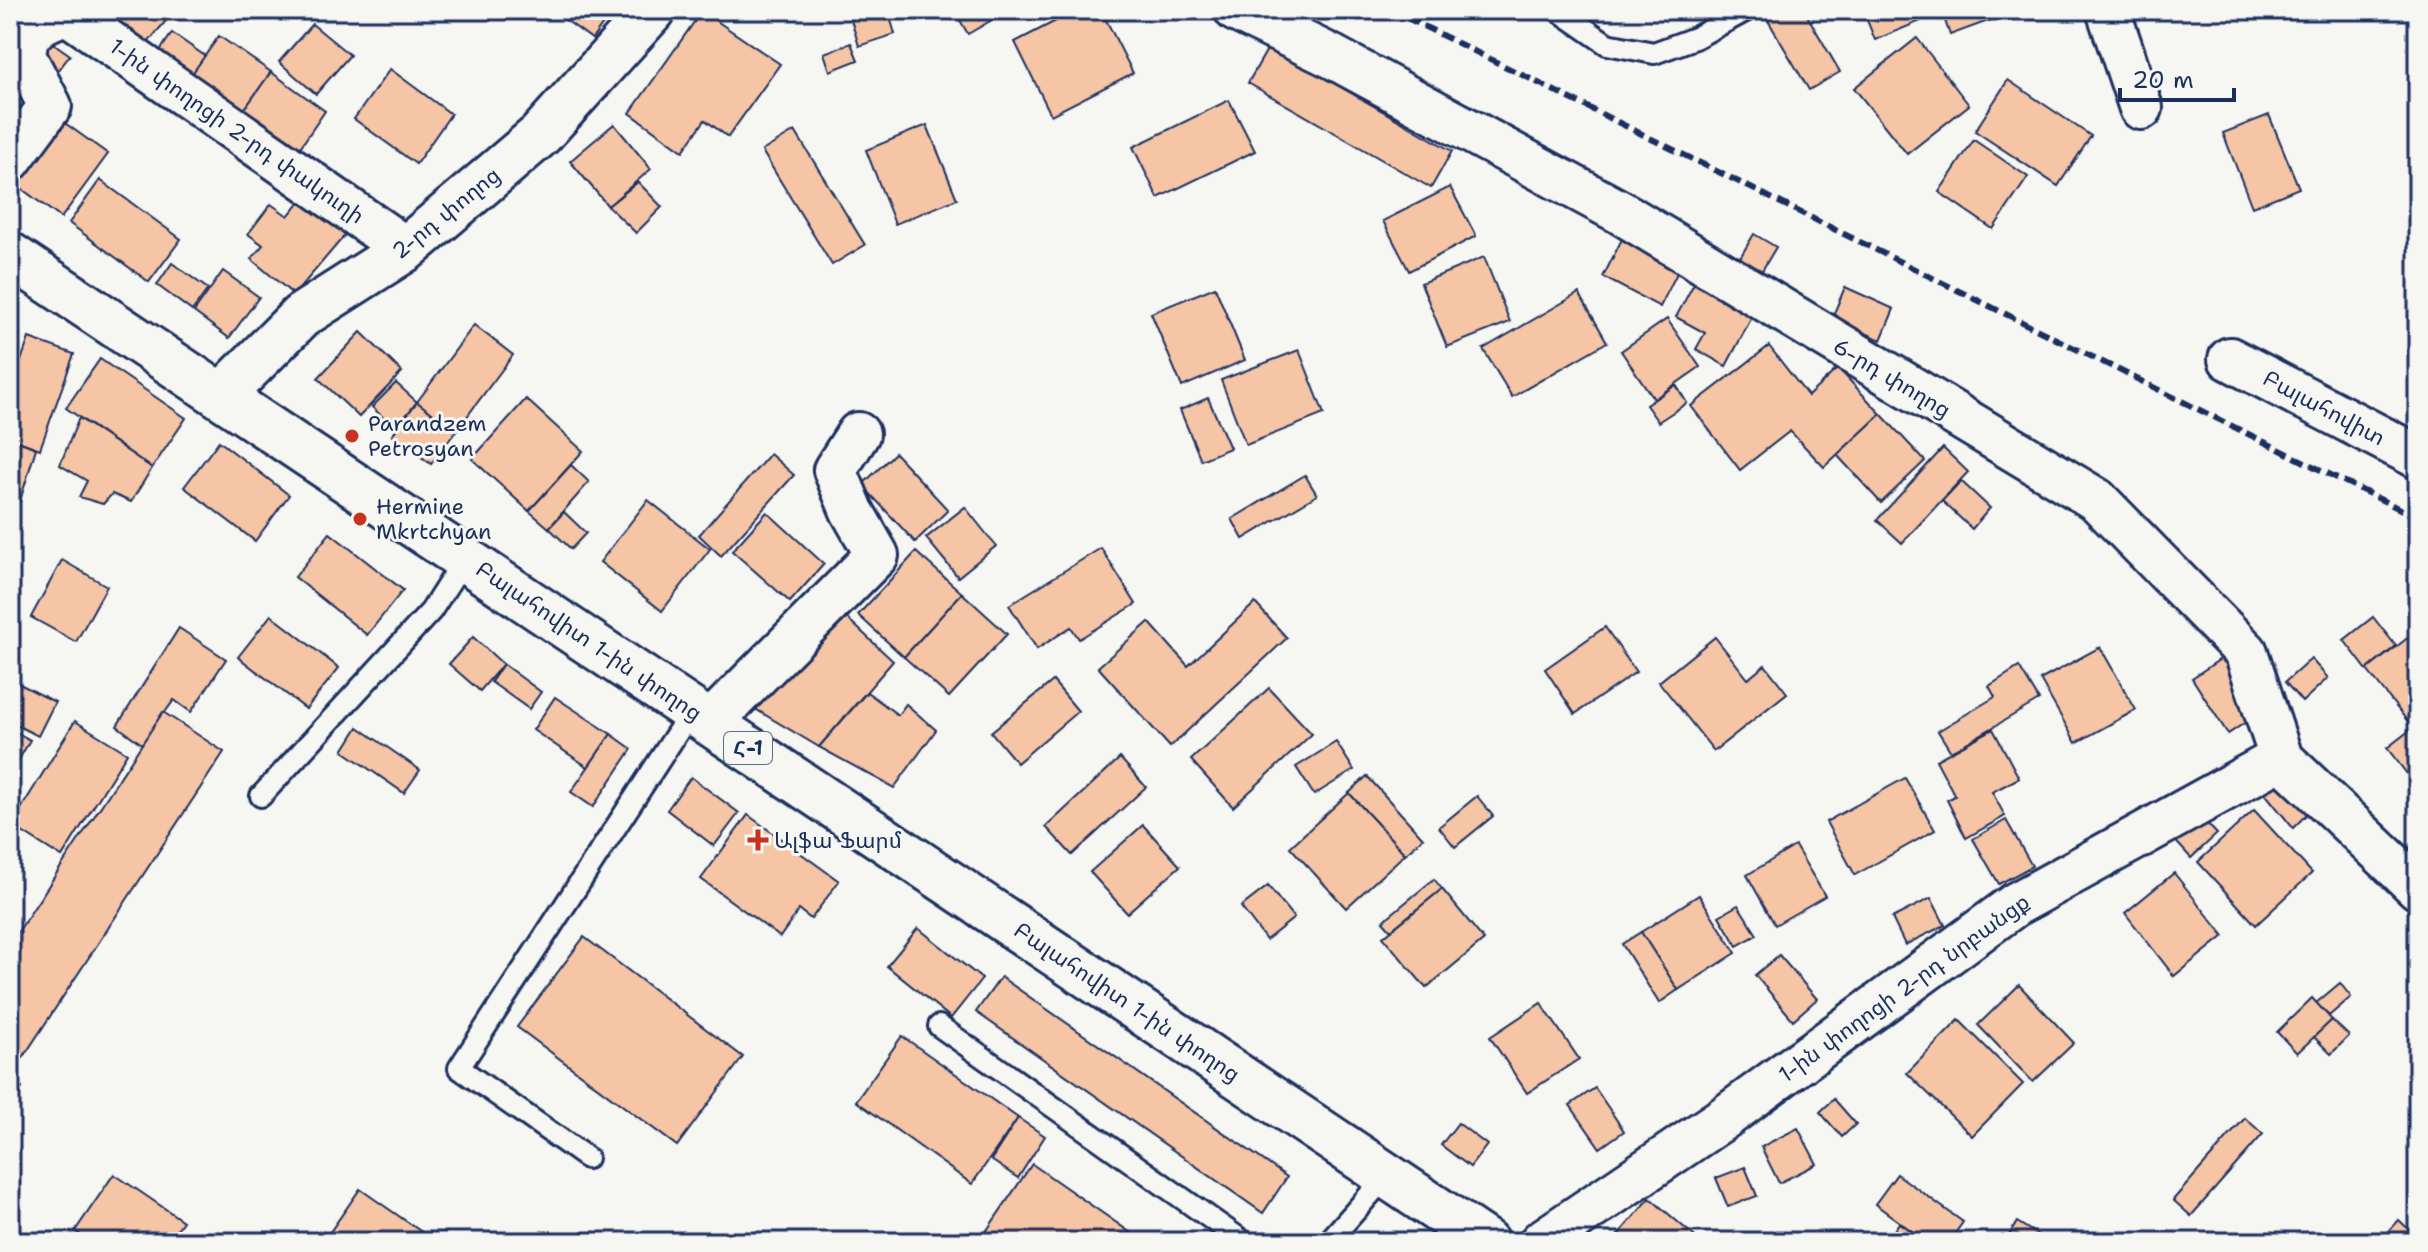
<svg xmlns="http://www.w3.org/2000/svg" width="2428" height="1252" font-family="'Shantell Sans','Noto Sans Armenian',sans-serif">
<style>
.building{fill:#f6c5a5;stroke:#1b2f5e;stroke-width:2}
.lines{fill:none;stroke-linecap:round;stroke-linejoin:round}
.lane-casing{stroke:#1b2f5e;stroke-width:26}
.street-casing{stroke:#1b2f5e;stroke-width:48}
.secondary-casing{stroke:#1b2f5e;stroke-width:50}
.primary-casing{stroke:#1b2f5e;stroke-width:50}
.lane{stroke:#f6f6f2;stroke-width:20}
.street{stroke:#f6f6f2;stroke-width:42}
.secondary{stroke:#f6f6f2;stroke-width:44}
.primary{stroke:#f6f6f2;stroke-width:44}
.rail{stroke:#1b2f5e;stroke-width:6;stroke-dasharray:12 6;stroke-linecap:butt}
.poi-dot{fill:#c8321e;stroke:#f6f6f2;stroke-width:3}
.labels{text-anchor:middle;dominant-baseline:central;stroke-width:6;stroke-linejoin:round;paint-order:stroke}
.shield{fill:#f6f6f2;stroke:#5d6b8a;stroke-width:2}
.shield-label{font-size:20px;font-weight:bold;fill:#1b2f5e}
.street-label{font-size:22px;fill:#1b2f5e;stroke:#f6f6f2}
.poi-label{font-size:22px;fill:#1b2f5e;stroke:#f6f6f2;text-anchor:start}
</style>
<rect width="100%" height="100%" fill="#f6f6f2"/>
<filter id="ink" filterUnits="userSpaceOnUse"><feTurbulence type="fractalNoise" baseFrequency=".0125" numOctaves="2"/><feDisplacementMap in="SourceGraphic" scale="16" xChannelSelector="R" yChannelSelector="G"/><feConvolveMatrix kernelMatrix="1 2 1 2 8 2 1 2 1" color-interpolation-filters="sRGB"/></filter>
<g filter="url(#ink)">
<g class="building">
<polygon points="98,10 175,10 141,51"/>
<polygon points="552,10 613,10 592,39"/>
<polygon points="848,10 888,10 895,34 859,46"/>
<polygon points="954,10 1009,10 968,34"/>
<polygon points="1077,10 1101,10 1133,73 1051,115 1015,42"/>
<polygon points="1766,10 1804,10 1840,72 1809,90 1763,12"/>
<polygon points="1863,10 1987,10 1991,20 1950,35 1942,12 1875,40"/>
<polygon points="702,11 780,64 728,137 705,120 683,151 630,113"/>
<polygon points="312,24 350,55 316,94 279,62"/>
<polygon points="172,33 205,56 192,74 160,51"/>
<polygon points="219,36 271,72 244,110 192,74"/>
<polygon points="46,38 70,55 55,75 31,58"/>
<polygon points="1917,38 1969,105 1907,154 1854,88"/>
<polygon points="851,43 858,60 830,71 824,53"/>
<polygon points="1269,46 1452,151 1431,188 1248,83"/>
<polygon points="390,69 451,114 416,164 354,119"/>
<polygon points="271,72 325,111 299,149 244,110"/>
<polygon points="2008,80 2091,136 2058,186 1975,131"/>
<polygon points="10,99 26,111 10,132"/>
<polygon points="1229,100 1255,151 1158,198 1133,147"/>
<polygon points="2269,115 2299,188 2252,207 2223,133"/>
<polygon points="55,116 108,154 61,218 10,180"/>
<polygon points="614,124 651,169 608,206 570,161"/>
<polygon points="927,125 957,199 895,224 866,150"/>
<polygon points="795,131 865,245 832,265 762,151"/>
<polygon points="1974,140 2028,177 1993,229 1939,192"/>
<polygon points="100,180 181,239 149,282 69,223"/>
<polygon points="638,182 662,207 636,233 608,206"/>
<polygon points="1450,187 1476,236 1409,271 1383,221"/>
<polygon points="308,192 351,228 294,295 251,259 263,245 248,234 271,204 288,216"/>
<polygon points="1754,234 1776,247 1760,274 1738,261"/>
<polygon points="1622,239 1679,269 1660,307 1603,277"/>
<polygon points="1484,257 1510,322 1447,347 1421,283"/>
<polygon points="172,263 208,289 192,311 157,285"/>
<polygon points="223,271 259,297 229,338 194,312"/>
<polygon points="1700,272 1759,304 1726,366 1696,349 1705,333 1676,317"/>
<polygon points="1215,287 1245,360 1182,387 1151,313"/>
<polygon points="1845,287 1894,309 1881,340 1832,318"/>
<polygon points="1579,293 1607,342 1512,397 1483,349"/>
<polygon points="1667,319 1700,367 1654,399 1621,351"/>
<polygon points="474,325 513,355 456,431 417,402"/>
<polygon points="361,332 402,372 359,417 318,378"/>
<polygon points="29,338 74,354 40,449 10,438 10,392"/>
<polygon points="1769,346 1808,396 1838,368 1881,414 1824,467 1790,431 1740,470 1691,406"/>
<polygon points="1299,350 1324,414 1246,445 1221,380"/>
<polygon points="100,359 186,418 152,468 66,408"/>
<polygon points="396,383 417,402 395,429 372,407"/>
<polygon points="1676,385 1687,403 1658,422 1646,405"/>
<polygon points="1208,398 1230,448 1201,460 1180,410"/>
<polygon points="526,399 583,451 529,511 472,459"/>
<polygon points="417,402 456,431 431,464 392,435"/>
<polygon points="1881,414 1925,461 1881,503 1837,455"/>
<polygon points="79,418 152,468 131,502 112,494 103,504 79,497 87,481 60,465"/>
<polygon points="10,438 36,448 20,501 10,498"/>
<polygon points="219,441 289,495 255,541 184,487"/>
<polygon points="1943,448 1968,472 1902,543 1877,520"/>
<polygon points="895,453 948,510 915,542 862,485"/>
<polygon points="770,454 794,475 721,556 699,535"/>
<polygon points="571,465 589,482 549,528 529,511"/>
<polygon points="1305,475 1317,495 1243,539 1232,519"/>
<polygon points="1961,481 1990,508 1972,529 1942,501"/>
<polygon points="648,500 710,549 662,611 600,562"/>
<polygon points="965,507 996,546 958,577 926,538"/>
<polygon points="564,512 586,533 571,549 549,528"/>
<polygon points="767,512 824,564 790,602 732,551"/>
<polygon points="330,533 403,590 367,635 295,577"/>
<polygon points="1101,548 1136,604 1079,639 1071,627 1037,649 1009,605"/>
<polygon points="916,552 962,593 904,657 858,615"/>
<polygon points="62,560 107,586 76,642 31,617"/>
<polygon points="962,593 1007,634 949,697 904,657"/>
<polygon points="1255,603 1287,638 1170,747 1098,667 1149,622 1188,666"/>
<polygon points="271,615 339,668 306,709 238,657"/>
<polygon points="2373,617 2396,646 2367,670 2344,640"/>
<polygon points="847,618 893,661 819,747 752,707"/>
<polygon points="1605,627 1636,672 1575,714 1545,669"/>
<polygon points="179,628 226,659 191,712 174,700 142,744 117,726"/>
<polygon points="2415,632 2418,635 2418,724 2413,728 2367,670"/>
<polygon points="473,637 503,664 480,691 449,664"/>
<polygon points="1715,637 1748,679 1765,665 1787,693 1714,751 1659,682"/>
<polygon points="2100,647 2136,710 2076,743 2040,680"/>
<polygon points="2225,656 2261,712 2228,734 2192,678"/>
<polygon points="2311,659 2328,678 2302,702 2285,682"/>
<polygon points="503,664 541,692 529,709 491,682"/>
<polygon points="2019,667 2039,700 1951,752 1938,731 1995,697 1989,686"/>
<polygon points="10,679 55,702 38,736 10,722"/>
<polygon points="1053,681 1078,711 1017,763 991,732"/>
<polygon points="1269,688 1312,734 1233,807 1191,760"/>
<polygon points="867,692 898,715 906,704 936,730 894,788 819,747"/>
<polygon points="555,697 611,734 588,767 533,730"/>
<polygon points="163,712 224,752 20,1062 10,1055 10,944"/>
<polygon points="75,721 127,753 62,857 11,825"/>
<polygon points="2418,724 2418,788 2387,748"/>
<polygon points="358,727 420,770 404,793 343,751"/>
<polygon points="10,729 30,740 12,772 10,771"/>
<polygon points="1993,729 2019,778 1992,792 2005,816 1966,838 1947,800 1955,796 1936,760"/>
<polygon points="611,734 632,749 593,807 571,792"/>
<polygon points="1336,742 1354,770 1314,795 1296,767"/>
<polygon points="1120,758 1146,787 1072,855 1046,827"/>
<polygon points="2281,772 2313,808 2293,828 2255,781"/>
<polygon points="1367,776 1423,838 1405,854 1349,793"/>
<polygon points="691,777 739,813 714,846 667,810"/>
<polygon points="1905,778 1935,830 1855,875 1826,822"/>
<polygon points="1349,793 1405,854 1346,908 1290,847"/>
<polygon points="1477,796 1493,816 1455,847 1439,827"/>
<polygon points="2254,810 2312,873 2256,925 2198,862"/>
<polygon points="2196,812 2217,834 2191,858 2171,836"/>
<polygon points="748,815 839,881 811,919 799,910 780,937 701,879"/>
<polygon points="2006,820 2032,866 1999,884 1973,839"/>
<polygon points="1143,825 1180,866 1127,913 1090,872"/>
<polygon points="1795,846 1825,896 1775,925 1747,875"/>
<polygon points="2174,873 2224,936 2174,976 2125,913"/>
<polygon points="1434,879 1442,889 1391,930 1383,921"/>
<polygon points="1268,886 1294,918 1266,940 1241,907"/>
<polygon points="1442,889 1484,940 1426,988 1383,937"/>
<polygon points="1699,895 1736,953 1678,990 1641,932"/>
<polygon points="1931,898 1945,925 1905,945 1892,918"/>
<polygon points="1738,905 1757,935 1737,946 1719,916"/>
<polygon points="918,928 982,979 951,1018 887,966"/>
<polygon points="1641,932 1678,990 1659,1003 1622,944"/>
<polygon points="584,937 743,1057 677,1146 517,1027"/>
<polygon points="1779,955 1817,999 1793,1020 1755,975"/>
<polygon points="1001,977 1287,1177 1263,1213 976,1012"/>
<polygon points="2340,983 2351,997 2329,1016 2316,1003"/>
<polygon points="2019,985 2074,1043 2033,1082 1978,1025"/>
<polygon points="2312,998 2332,1020 2297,1053 2277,1032"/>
<polygon points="1541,1003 1579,1059 1527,1093 1490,1037"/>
<polygon points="1959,1020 2023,1084 1972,1136 1907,1073"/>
<polygon points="2332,1020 2349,1036 2331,1054 2314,1037"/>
<polygon points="902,1036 1018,1118 972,1184 856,1101"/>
<polygon points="10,1081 22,1088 10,1106"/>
<polygon points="1595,1088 1624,1131 1600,1148 1570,1105"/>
<polygon points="1834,1099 1856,1124 1842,1137 1820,1112"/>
<polygon points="1018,1118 1045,1136 1018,1178 991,1160"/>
<polygon points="2245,1118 2263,1134 2191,1216 2173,1200"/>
<polygon points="1458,1123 1487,1145 1470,1167 1441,1145"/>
<polygon points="1798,1128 1817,1164 1779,1183 1761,1147"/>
<polygon points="1032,1164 1144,1242 979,1242"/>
<polygon points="1745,1167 1757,1196 1728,1207 1716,1178"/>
<polygon points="114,1174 183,1221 168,1242 91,1242 75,1231"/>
<polygon points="1897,1174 1963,1222 1949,1242 1927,1242 1875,1204"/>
<polygon points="360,1189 436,1242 323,1242"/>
<polygon points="1650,1198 1701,1242 1612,1242"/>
<polygon points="2399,1220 2416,1236 2411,1242 2379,1242"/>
<polygon points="2017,1222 2049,1242 2005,1242"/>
<polygon points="1899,1223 1926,1242 1886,1242"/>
</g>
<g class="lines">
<g class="lane-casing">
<g id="lane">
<polyline points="1558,10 1607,44 1654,53 1695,38 1747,10"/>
<polyline points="261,796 431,611 465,558"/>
<polyline points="939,1026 1244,1242"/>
<polyline points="587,1158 459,1068 692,710"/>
<polyline points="1328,1242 1387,1175"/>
</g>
</g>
<g class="street-casing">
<g id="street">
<polyline points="1236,10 1333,57 1620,212 2097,500 2246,652 2281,758 2418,888"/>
<polyline points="2108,10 2141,108"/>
<polyline points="10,160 50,106 24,56 27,35 42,23 66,12 406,249"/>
<polyline points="2230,359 2418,457"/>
<polyline points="711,722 877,555 852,511 835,470 858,434"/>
<polyline points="1541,1242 1724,1118 2016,904 2281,758"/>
</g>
</g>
<g class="secondary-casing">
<polyline id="secondary" points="222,395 301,316 406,249 540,135 653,10"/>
</g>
<g class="primary-casing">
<polyline id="primary" points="10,255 1486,1242"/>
</g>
<use href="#lane" class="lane"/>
<use href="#street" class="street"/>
<use href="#secondary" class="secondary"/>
<use href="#primary" class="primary"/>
<polyline class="rail" points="1391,10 2418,518"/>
</g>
</g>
<g class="poi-dot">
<circle cx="352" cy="436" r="8"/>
<circle cx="360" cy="519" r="8"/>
<path d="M754 828h8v8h8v8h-8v8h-8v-8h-8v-8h8z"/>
</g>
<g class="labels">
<rect class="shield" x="724" y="732" width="48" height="32" rx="6"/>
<g class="shield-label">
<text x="748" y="748">Հ-1</text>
</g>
<g class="street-label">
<text transform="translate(237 131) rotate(35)">1-ին փողոցի 2-րդ փակուղի</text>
<text transform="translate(446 213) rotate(-39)">2-րդ փողոց</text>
<text transform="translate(1892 378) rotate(31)">6-րդ փողոց</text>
<text transform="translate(2324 408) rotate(28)">Բալահովիտ</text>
<text transform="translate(589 641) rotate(34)">Բալահովիտ 1-ին փողոց</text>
<text transform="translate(1904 988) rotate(-36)">1-ին փողոցի 2-րդ նրբանցք</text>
<text transform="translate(1127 1002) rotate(34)">Բալահովիտ 1-ին փողոց</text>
</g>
<g class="poi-label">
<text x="368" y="423">Parandzem<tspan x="368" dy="25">Petrosyan</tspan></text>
<text x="376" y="506">Hermine<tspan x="376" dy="25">Mkrtchyan</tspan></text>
<text x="774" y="840">Ալֆա Ֆարմ</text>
</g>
</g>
<rect width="2428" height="1252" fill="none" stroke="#f6f6f2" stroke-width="40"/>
<rect x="20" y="20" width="2388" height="1212" fill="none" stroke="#1b2f5e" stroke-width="3" filter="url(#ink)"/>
<path d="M2120 88v12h114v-12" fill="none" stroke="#1b2f5e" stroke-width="4"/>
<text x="2132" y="88" font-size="24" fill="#1b2f5e" stroke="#f6f6f2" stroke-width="6" paint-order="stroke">20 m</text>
</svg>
